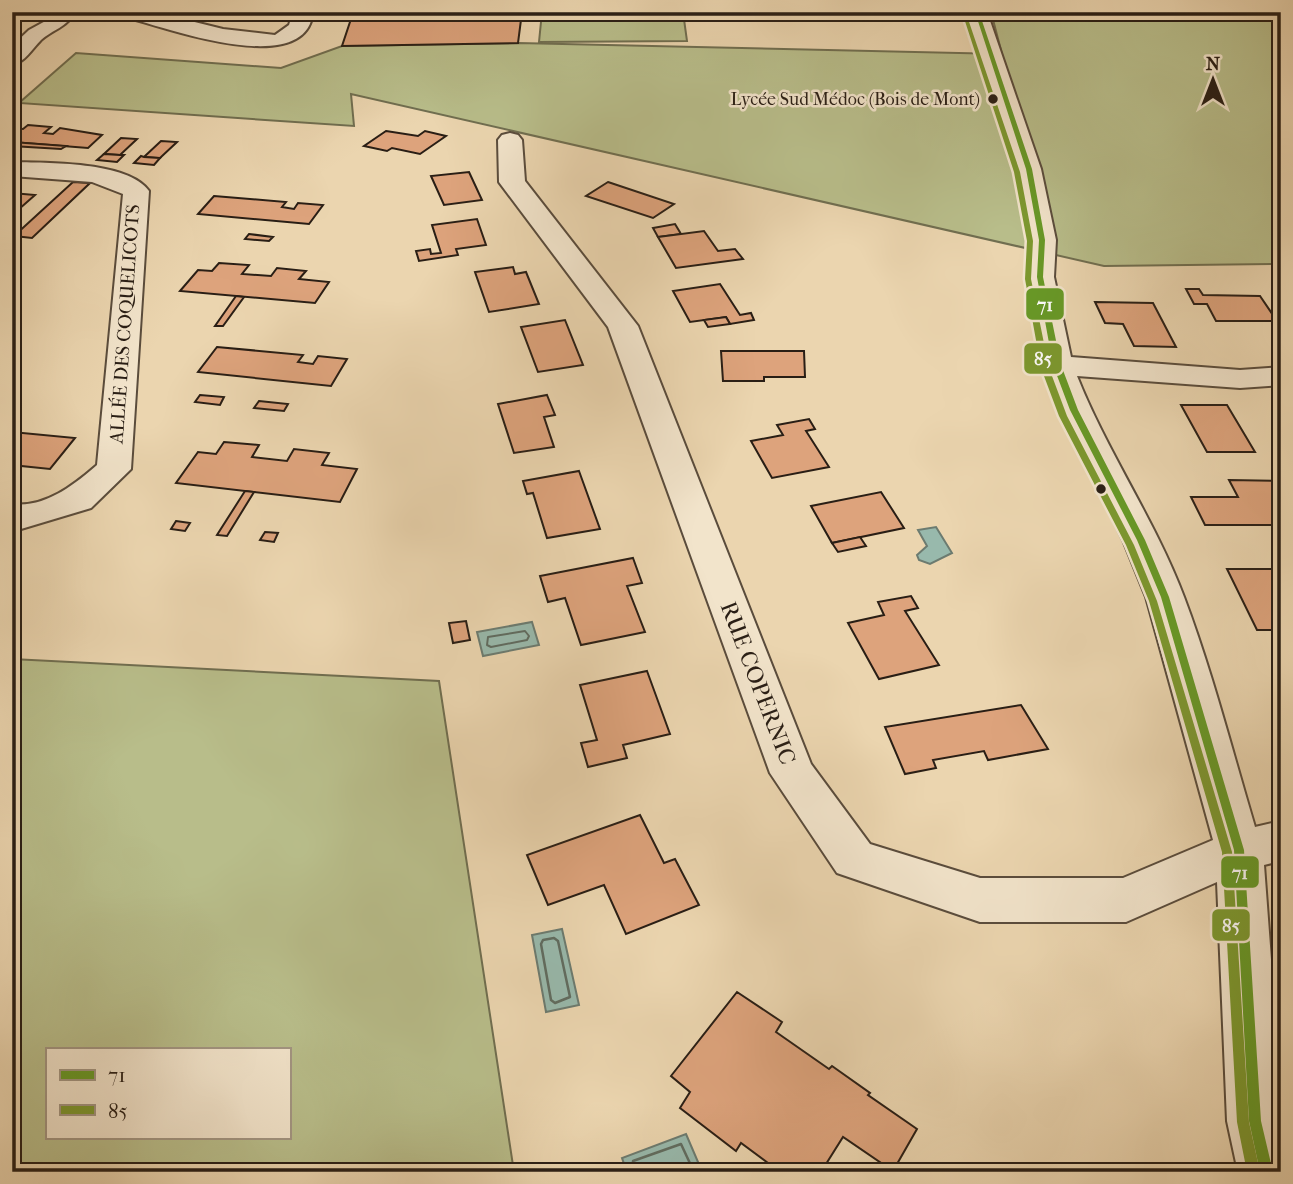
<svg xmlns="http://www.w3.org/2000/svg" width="1293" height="1184" font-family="'IM FELL French Canon',serif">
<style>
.green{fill:#b8bd8a;stroke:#706e50;stroke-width:2;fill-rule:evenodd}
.water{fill:#98b9ac;stroke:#6c7b70;stroke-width:2}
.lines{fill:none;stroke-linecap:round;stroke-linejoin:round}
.shore-far1{stroke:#606c60;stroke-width:2}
.shore{stroke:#606c60;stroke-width:2.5}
.building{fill:#dda37c;stroke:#291e15;stroke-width:2}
.minor-casing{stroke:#5a4c3c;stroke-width:4}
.minor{fill:#f2e4cb;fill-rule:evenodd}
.bus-1-casing{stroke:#f2e4cb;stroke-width:5}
.bus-2-casing{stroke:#f2e4cb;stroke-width:5}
.bus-1{fill:#679926;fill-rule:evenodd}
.bus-2{fill:#7c982e;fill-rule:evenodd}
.bus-dot{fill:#291e15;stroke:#f2e4cb;stroke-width:2.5}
.labels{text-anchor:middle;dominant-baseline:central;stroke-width:5;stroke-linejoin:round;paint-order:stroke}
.far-bus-label{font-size:18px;fill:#291e15;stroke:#f2e4cb;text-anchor:end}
.far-street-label{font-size:19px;fill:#291e15;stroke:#f2e4cb}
.street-label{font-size:23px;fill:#291e15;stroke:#f2e4cb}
.line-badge{stroke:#f2e4cb;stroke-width:2.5}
.badge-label{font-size:19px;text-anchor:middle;font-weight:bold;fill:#fff}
</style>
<rect width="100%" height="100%" fill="#ebd5af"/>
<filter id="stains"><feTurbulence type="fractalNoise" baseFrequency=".00286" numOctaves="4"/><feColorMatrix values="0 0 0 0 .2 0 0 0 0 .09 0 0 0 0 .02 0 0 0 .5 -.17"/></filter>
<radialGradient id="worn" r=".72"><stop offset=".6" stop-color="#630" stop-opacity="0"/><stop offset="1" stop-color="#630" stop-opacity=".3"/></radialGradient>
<g class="green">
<polygon points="542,12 683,12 687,41 539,42"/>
<polygon points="991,12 1281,12 1281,264 1104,266 351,94 354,126 19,103 76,53 281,68 342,46 518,43 1002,54"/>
<path d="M 12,659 L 439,681 L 514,1172 L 12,1172 ZM 47,1049 L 289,1049 L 289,1137 L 47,1137 Z"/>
</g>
<g class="water">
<polygon points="936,527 952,553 930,564 919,560 917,555 927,546 918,530"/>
<polygon points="532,622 539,645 483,656 477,632"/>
<polygon points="562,929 579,1005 546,1012 532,935"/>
<polygon points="686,1134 701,1169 694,1172 627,1172 622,1158"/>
</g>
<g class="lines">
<polygon class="shore-far1" points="525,631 529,636 527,640 491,647 487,645 488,637"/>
<g class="shore">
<polygon points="554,938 558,941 570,997 555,1003 551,1000 541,944 543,940"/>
<polyline points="633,1172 633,1161 681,1144 694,1172"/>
</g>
</g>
<g class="building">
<polygon points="522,12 518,43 342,46 353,13"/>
<polygon points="28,125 51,127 44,133 53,134 60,128 102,135 88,148 12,142 12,128 23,129"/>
<polygon points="386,131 418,136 425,131 446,136 420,154 392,148 387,151 364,146"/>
<polygon points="121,138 137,139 120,155 104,154"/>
<polygon points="161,141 177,142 160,158 144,157"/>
<polygon points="12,142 66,146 61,149 12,146"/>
<polygon points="104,154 120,155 124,155 117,162 97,160"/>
<polygon points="141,156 144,157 160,158 154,165 134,163"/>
<polygon points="469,172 482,200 444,205 431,176"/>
<polygon points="73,182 90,183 32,238 14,236"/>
<polygon points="608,182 674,204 653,218 586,196"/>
<polygon points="12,193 35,195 18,210 12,209"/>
<polygon points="214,196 286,202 282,207 294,209 298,203 323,205 309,224 198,214"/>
<polygon points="477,219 486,245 456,249 458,255 419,261 416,251 430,249 431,254 441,253 432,225"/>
<polygon points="675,224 681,234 658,237 653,228"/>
<polygon points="704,231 718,251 735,249 743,259 676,268 658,237"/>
<polygon points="249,234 273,237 269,241 245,239"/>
<polygon points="219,263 249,265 242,274 271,276 277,268 306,271 299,279 329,282 315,303 180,291 198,270 212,271"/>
<polygon points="513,267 515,274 526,272 539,304 489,312 475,272"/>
<polygon points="720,284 740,315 751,313 754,320 730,324 726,317 690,322 673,291"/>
<polygon points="1186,289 1199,289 1203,295 1260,296 1277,321 1216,321 1207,304 1194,304"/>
<polygon points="236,296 244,297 223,326 215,326"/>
<polygon points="1095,302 1153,303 1176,347 1134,346 1123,324 1105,323"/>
<polygon points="726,317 730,324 708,327 704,320"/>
<polygon points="565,320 583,365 538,372 521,327"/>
<polygon points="217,347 303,355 298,362 313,364 318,356 347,359 331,386 198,372"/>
<polygon points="721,351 804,351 805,377 764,377 764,381 723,381"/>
<polygon points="200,395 224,397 220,405 195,402"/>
<polygon points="547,395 555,415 544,417 554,447 514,453 498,404"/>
<polygon points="259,401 288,404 284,411 254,408"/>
<polygon points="1181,405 1227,405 1255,452 1207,452"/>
<polygon points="809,419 815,429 806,431 829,467 772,478 751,441 783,435 777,425"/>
<polygon points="12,432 75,438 50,469 12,465"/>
<polygon points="224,442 259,445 252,457 287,461 294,449 329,453 322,465 357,469 340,502 176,483 198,452 216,454"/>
<polygon points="579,471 600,529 547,538 533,493 527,494 523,481"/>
<polygon points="1229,480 1281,481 1281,525 1205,525 1191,497 1238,497"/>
<polygon points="245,491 254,492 227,536 217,535"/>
<polygon points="881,492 904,528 832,543 811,506"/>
<polygon points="176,521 190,523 185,531 171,529"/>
<polygon points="265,532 278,533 274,542 260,540"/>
<polygon points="860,537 866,546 838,552 832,543"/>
<polygon points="633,558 642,583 627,586 645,632 581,645 565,598 548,602 540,576"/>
<polygon points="1227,569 1281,569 1281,630 1257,630"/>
<polygon points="911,596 918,608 905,611 939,665 879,679 848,623 884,615 878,602"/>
<polygon points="466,621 470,640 453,643 449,623"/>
<polygon points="647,671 670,734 623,745 627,758 588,767 581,743 597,740 580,685"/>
<polygon points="1021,705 1048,749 988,760 984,751 933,760 936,768 905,774 885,727"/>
<polygon points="640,815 664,863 675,859 699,905 626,934 604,885 548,905 527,855"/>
<polygon points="737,992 782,1022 776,1032 829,1069 832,1066 870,1093 868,1095 917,1129 893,1171 843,1137 821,1172 780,1172 741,1143 736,1151 680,1108 690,1092 671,1076"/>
</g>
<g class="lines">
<g class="minor-casing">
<g id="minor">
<path d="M 55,12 L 76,12 C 65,28 54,29 41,40 C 32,49 25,62 12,65 L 12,46 L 29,30 L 51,18 Z"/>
<path d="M 119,12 L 154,12 L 223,29 L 275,35 L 289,25 L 293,12 L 313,12 C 306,81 161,26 122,16 Z"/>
<path d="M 967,12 L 987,12 L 1041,169 L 1056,240 L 1054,277 L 1071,357 L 1240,370 L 1281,367 L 1281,385 L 1240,388 L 1077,376 C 1107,452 1155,520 1184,597 C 1212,671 1232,750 1255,827 L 1281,821 L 1281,861 L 1264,865 L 1281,1094 L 1281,1172 L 1238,1172 L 1227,1121 L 1217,882 L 1126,922 L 980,922 L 837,873 L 770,773 L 608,327 L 499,182 L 498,140 L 502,135 L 510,133 L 518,135 L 522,140 L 525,181 L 638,326 L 811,764 L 870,844 L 980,878 L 1123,878 L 1213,840 L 1146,597 L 1123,540 L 1058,410 L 1041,365 L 1026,277 L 1028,240 L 1017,169 Z"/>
<path d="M 12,162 C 46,163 128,161 149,191 L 131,469 L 91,508 L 21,529 L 12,528 L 12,504 C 45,508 74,485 97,465 L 123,194 L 92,182 L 12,176 Z"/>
</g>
</g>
<use href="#minor" class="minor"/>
<g class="bus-1-casing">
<polygon id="bus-1" points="975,12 979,12 1032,169 1045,240 1043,277 1061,365 1078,410 1145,540 1169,597 1244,850 1261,1121 1273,1172 1260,1172 1249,1121 1234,850 1161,597 1137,540 1070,410 1053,365 1037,277 1039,240 1026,169"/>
</g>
<g class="bus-2-casing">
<polygon id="bus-2" points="963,15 967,16 1020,172 1033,241 1031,279 1049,368 1067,416 1134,545 1157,601 1232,852 1249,1122 1260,1172 1247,1172 1237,1122 1222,852 1149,601 1126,545 1059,416 1041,368 1025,279 1027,241 1014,172"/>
</g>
<use href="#bus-1" class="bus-1"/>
<use href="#bus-2" class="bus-2"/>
</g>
<g class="bus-dot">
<circle cx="993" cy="99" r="6"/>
<circle cx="1101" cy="489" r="6"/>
</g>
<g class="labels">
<g class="far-bus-label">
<text x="980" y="99">Lycée Sud Médoc (Bois de Mont)</text>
</g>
<g class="far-street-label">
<text transform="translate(125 324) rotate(-86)">ALLÉE DES COQUELICOTS</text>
</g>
<g class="street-label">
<text transform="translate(758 683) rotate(69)">RUE COPERNIC</text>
</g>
</g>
<g class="line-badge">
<rect x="1025" y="287" width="40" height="34" rx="7" fill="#679926"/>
<rect x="1023" y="342" width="40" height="33" rx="7" fill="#7c982e"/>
<rect x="1220" y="855" width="40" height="34" rx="7" fill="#679926"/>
<rect x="1211" y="908" width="40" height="34" rx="7" fill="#7c982e"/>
</g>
<g class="badge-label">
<text x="1045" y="311">71</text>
<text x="1043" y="365">85</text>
<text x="1240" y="879">71</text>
<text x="1231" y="932">85</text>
</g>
<rect width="1293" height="1184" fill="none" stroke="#ebd5af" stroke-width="42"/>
<rect x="14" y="14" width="1265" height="1156" fill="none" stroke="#291e15" stroke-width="3.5"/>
<rect x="21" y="21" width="1251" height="1142" fill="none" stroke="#291e15" stroke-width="2"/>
<rect x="46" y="1048" width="245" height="91" fill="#f2e4cb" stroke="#a29582" stroke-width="2"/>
<rect x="60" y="1070" width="35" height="10" fill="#679926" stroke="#a29582" stroke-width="2"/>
<text x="108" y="1082" font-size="21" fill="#291e15">71</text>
<rect x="60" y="1105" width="35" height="10" fill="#7c982e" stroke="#a29582" stroke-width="2"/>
<text x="108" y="1118" font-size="21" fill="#291e15">85</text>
<g transform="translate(1213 80)" stroke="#f2e4cb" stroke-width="5" paint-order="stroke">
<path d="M0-5L12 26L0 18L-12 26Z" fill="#291e15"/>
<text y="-10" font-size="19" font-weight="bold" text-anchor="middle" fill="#291e15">N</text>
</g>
<rect width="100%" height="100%" filter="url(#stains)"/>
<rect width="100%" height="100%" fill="url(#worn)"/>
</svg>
